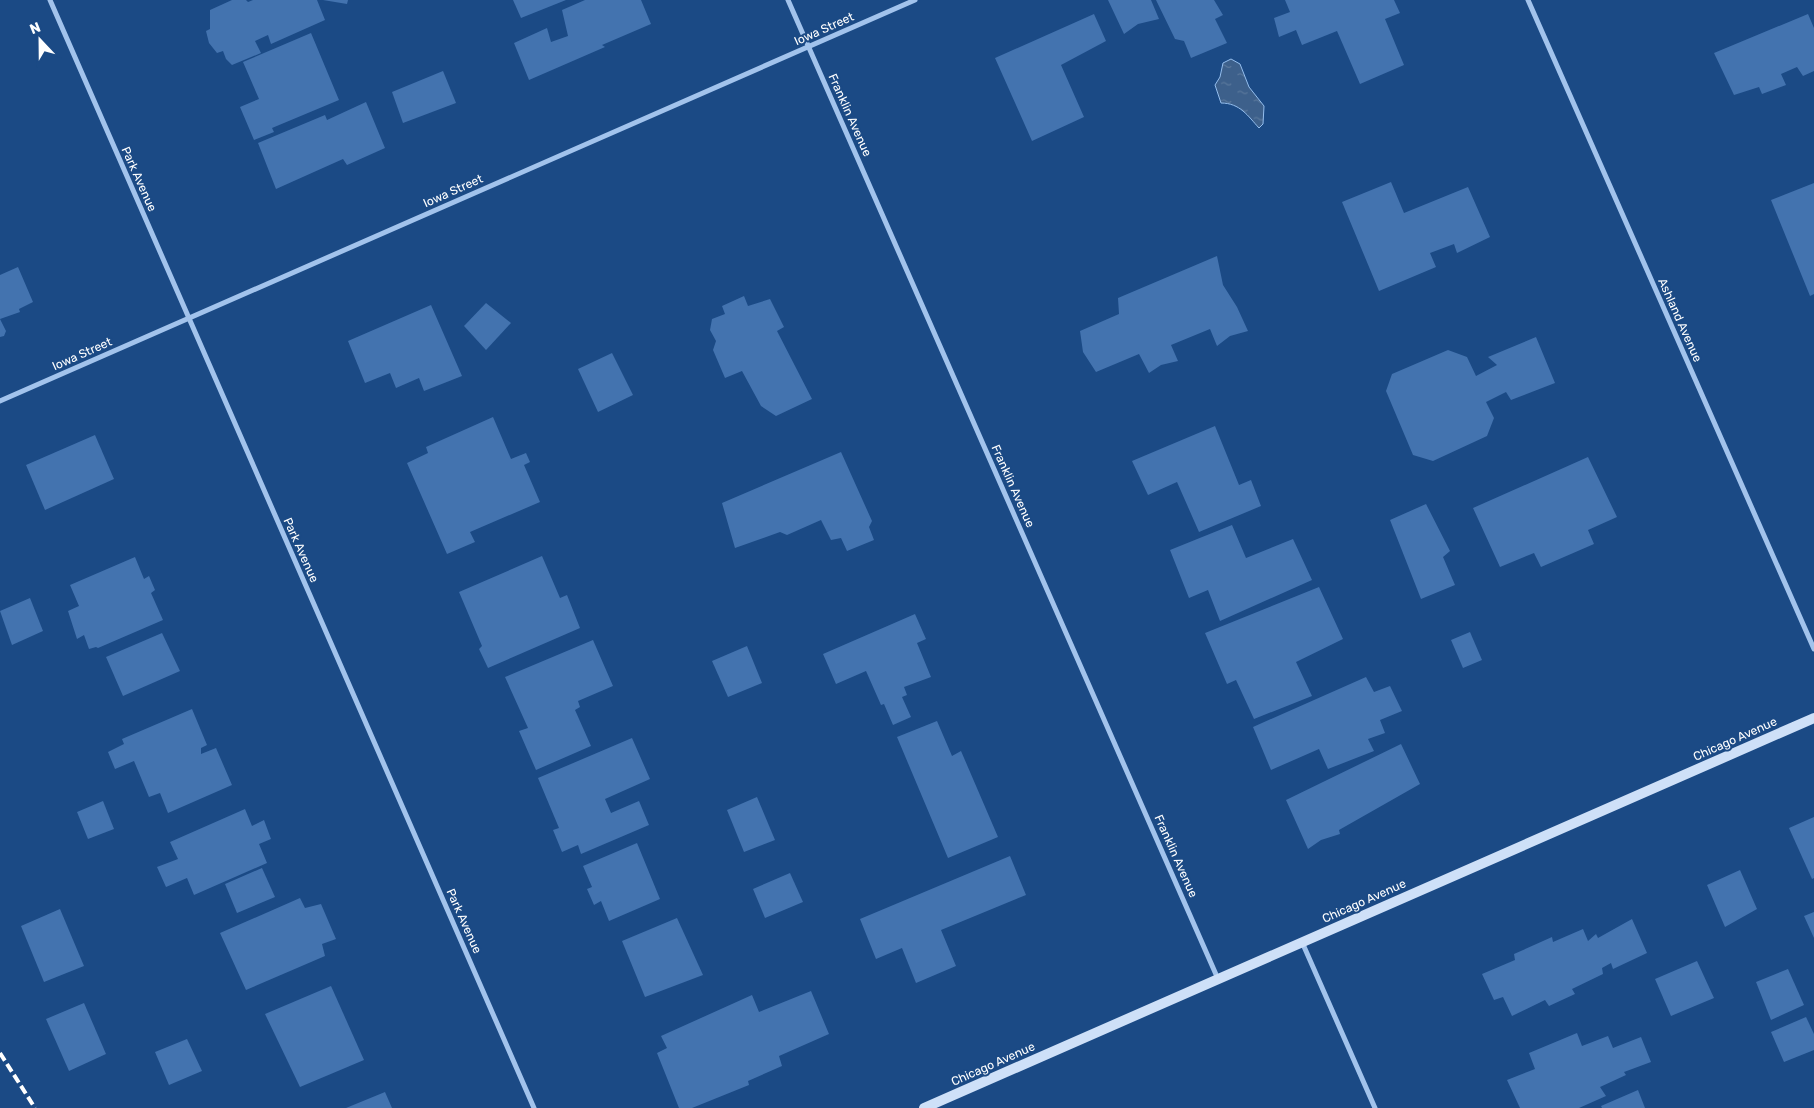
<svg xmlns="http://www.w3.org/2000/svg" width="1814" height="1108" font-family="Rubik,sans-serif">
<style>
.water{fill:url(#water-ripples);stroke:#94beee}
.building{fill:#4373af}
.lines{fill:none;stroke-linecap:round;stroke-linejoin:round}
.minor{stroke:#a2c3ec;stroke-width:5}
.secondary{stroke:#cee0f8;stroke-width:10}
.rail{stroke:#fff;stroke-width:4;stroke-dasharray:9 4;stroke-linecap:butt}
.labels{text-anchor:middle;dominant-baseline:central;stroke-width:4;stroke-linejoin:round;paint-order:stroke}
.street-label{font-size:12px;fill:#fff;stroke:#1b4a85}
</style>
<defs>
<pattern id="water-ripples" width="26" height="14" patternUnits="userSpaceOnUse" patternTransform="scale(1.25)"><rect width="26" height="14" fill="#3d608b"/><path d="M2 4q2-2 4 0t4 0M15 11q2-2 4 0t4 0" fill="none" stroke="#5a789c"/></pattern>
</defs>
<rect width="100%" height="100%" fill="#1b4a85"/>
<path class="water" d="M 1231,59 L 1240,64 L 1249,87 L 1264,106 L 1263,124 L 1259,128 C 1248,116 1240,103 1221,103 L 1215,85 L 1220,77 L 1223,63 Z"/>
<g class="building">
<polygon points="232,0 246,0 248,2 253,0 317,0 325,20 271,44 268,35 255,41 261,53 232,65 226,59 223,51 217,53 209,43 206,31 210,29 210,10"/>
<polygon points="323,0 348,0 347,4"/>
<polygon points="513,0 566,0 521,18"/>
<polygon points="585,0 641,0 651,24 602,45 605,47 529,80 514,43 547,28 551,42 568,36 562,10"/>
<polygon points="1108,0 1151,0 1159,19 1138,24 1124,34"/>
<polygon points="1156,0 1214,0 1223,15 1215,19 1227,43 1191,58 1184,41 1175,39"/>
<polygon points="1285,0 1394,0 1400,13 1385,19 1404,65 1360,84 1337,31 1302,45 1296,30 1279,37 1274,18 1290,12"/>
<polygon points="1094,14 1106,41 1061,65 1084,117 1032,141 995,58"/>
<polygon points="1808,14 1814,28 1814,71 1803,76 1797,67 1781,74 1786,85 1762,94 1759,87 1734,95 1714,53"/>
<polygon points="311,33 339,100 272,128 274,132 254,140 240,107 259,99 243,62"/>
<polygon points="443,71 456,103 403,123 392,92"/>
<polygon points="366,102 385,148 347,165 343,159 276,189 258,143 325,115 327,120"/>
<polygon points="1391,182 1404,213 1468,187 1490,237 1457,253 1454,244 1430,253 1436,267 1379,291 1342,202"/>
<polygon points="1814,183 1814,294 1810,296 1771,200"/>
<polygon points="1217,256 1223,285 1237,307 1248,331 1230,336 1217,346 1210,329 1171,345 1178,361 1161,365 1149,373 1139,354 1096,372 1083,352 1080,331 1119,314 1118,298"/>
<polygon points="18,267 33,302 19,309 20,312 0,319 6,331 4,336 0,337 0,275"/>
<polygon points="744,296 748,306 770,299 784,327 777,331 812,399 776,416 761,406 742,371 725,378 713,350 716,341 710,330 712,319 725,314 722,306"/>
<polygon points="486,303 511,323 486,350 464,326"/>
<polygon points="431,305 462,376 424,391 419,378 396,388 390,373 365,383 348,341"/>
<polygon points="1536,337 1555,383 1511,400 1506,392 1486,402 1494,418 1487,436 1433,461 1413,455 1386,391 1392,374 1448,350 1467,357 1476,376 1497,365 1488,357"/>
<polygon points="612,353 633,395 598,412 578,369"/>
<polygon points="493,417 511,459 526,453 530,462 524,465 540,502 470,532 475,542 447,554 407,463 428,453 426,447"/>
<polygon points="1215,426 1239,485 1251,480 1261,506 1199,532 1177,482 1148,495 1132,461"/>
<polygon points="95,435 114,479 45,510 26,465"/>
<polygon points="841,452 872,521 869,527 874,540 847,551 841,538 831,540 821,520 787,535 780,532 735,548 722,503"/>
<polygon points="1588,457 1617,517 1588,530 1594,544 1541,567 1534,553 1500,567 1473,508"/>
<polygon points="1426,504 1450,551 1443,557 1455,585 1421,599 1390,520"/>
<polygon points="1232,525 1246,558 1293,539 1312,580 1220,621 1208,590 1189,598 1170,550"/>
<polygon points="542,556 560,598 567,595 580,628 488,668 479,649 482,646 459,592"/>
<polygon points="135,557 144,579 149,576 155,590 151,593 163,620 98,648 96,647 89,649 84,635 77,639 68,611 79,606 70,585"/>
<polygon points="1319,587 1343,639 1296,662 1312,696 1254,719 1236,680 1227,684 1205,633"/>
<polygon points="30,598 43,631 12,645 0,611"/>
<polygon points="915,614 926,639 917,643 931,677 904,687 907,695 902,697 911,717 893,725 884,704 881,705 866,671 836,684 823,654"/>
<polygon points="1470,632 1482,660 1463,668 1451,640"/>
<polygon points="162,633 180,671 123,696 106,657"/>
<polygon points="593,640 613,686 578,701 580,707 575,710 591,746 536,770 519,731 528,728 505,677"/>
<polygon points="747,646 762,683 728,697 712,661"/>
<polygon points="1366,677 1374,692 1390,686 1402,711 1380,720 1385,733 1368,739 1374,751 1328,769 1319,749 1271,770 1253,727"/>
<polygon points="192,709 207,745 201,748 201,754 216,748 232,785 168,813 160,793 149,797 134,761 115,769 108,752 124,744 122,739"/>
<polygon points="937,721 952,756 961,751 998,837 948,858 897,737"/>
<polygon points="632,738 650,779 605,799 611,813 639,801 649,825 581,854 578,845 562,852 553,830 559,828 538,778"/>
<polygon points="1401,744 1420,784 1339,830 1340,834 1321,840 1308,849 1286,800"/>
<polygon points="757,797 775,840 744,852 727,810"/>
<polygon points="103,801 114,829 88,839 77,812"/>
<polygon points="245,809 252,826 264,820 271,839 259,844 267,863 194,895 187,878 166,887 157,867 178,859 170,842"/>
<polygon points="1814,817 1814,878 1812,879 1789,828"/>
<polygon points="637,843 660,899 609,921 601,901 594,905 587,889 592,887 583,866"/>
<polygon points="1010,856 1026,895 941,930 956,966 916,983 902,948 876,959 860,919"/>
<polygon points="262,868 275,897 237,913 225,884"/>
<polygon points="1740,870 1757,909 1725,927 1707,885"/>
<polygon points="790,873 803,902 765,918 753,889"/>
<polygon points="300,898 305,908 321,904 336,939 322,944 325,956 246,990 220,933"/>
<polygon points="60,909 84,966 44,982 21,926"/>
<polygon points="1814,912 1814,938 1804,916"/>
<polygon points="677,918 703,975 645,997 622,941"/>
<polygon points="1632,919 1647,953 1613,969 1611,963 1602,968 1603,974 1572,989 1575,994 1549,1006 1545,1000 1512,1016 1503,997 1494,1000 1482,974 1515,960 1514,954 1552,937 1553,942 1583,929 1588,941 1596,934 1598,938"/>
<polygon points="1697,961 1714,998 1671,1016 1655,979"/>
<polygon points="1788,969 1804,1005 1771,1020 1756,982"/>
<polygon points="331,986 364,1060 300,1087 265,1014"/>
<polygon points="811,991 829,1034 779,1056 782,1066 748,1081 749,1085 692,1108 679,1108 657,1053 667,1048 661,1036 752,995 759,1012"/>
<polygon points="84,1003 106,1054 69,1071 46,1019"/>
<polygon points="1806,1017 1814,1034 1814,1050 1784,1062 1771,1032"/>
<polygon points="1577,1033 1582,1046 1608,1036 1613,1048 1641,1037 1651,1062 1624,1072 1626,1075 1600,1087 1606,1096 1579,1108 1520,1108 1507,1080 1535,1069 1529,1053"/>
<polygon points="187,1039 202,1071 169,1085 155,1052"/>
<polygon points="1638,1090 1645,1108 1602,1108 1601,1106"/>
<polygon points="385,1092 392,1108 346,1108"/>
</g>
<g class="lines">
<g class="minor">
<polyline points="50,0 534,1108"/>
<polyline points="788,0 1218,979"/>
<polyline points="1528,0 1814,649"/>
<polyline points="0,401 915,0"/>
<polyline points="1302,942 1375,1108"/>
</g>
<polyline class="secondary" points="924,1108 1814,718"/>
<polyline class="rail" points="0,1053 35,1108"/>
</g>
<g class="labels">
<g class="street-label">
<text transform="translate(824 29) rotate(-24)">Iowa Street</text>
<text transform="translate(850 115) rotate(66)">Franklin Avenue</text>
<text transform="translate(139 179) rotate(66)">Park Avenue</text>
<text transform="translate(453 191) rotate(-24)">Iowa Street</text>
<text transform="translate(1680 320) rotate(66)">Ashland Avenue</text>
<text transform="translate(82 354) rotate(-24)">Iowa Street</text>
<text transform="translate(1013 486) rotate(66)">Franklin Avenue</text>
<text transform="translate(301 550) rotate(66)">Park Avenue</text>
<text transform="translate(1735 739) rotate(-24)">Chicago Avenue</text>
<text transform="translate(1176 856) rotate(66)">Franklin Avenue</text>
<text transform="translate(1364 901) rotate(-24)">Chicago Avenue</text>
<text transform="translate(464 921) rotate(66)">Park Avenue</text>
<text transform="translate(993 1064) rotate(-24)">Chicago Avenue</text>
</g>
</g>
<g transform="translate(40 40) rotate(338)" stroke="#1b4a85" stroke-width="4" paint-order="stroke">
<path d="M0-4L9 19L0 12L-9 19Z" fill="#ffffff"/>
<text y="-8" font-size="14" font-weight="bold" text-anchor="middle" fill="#ffffff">N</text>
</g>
</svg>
